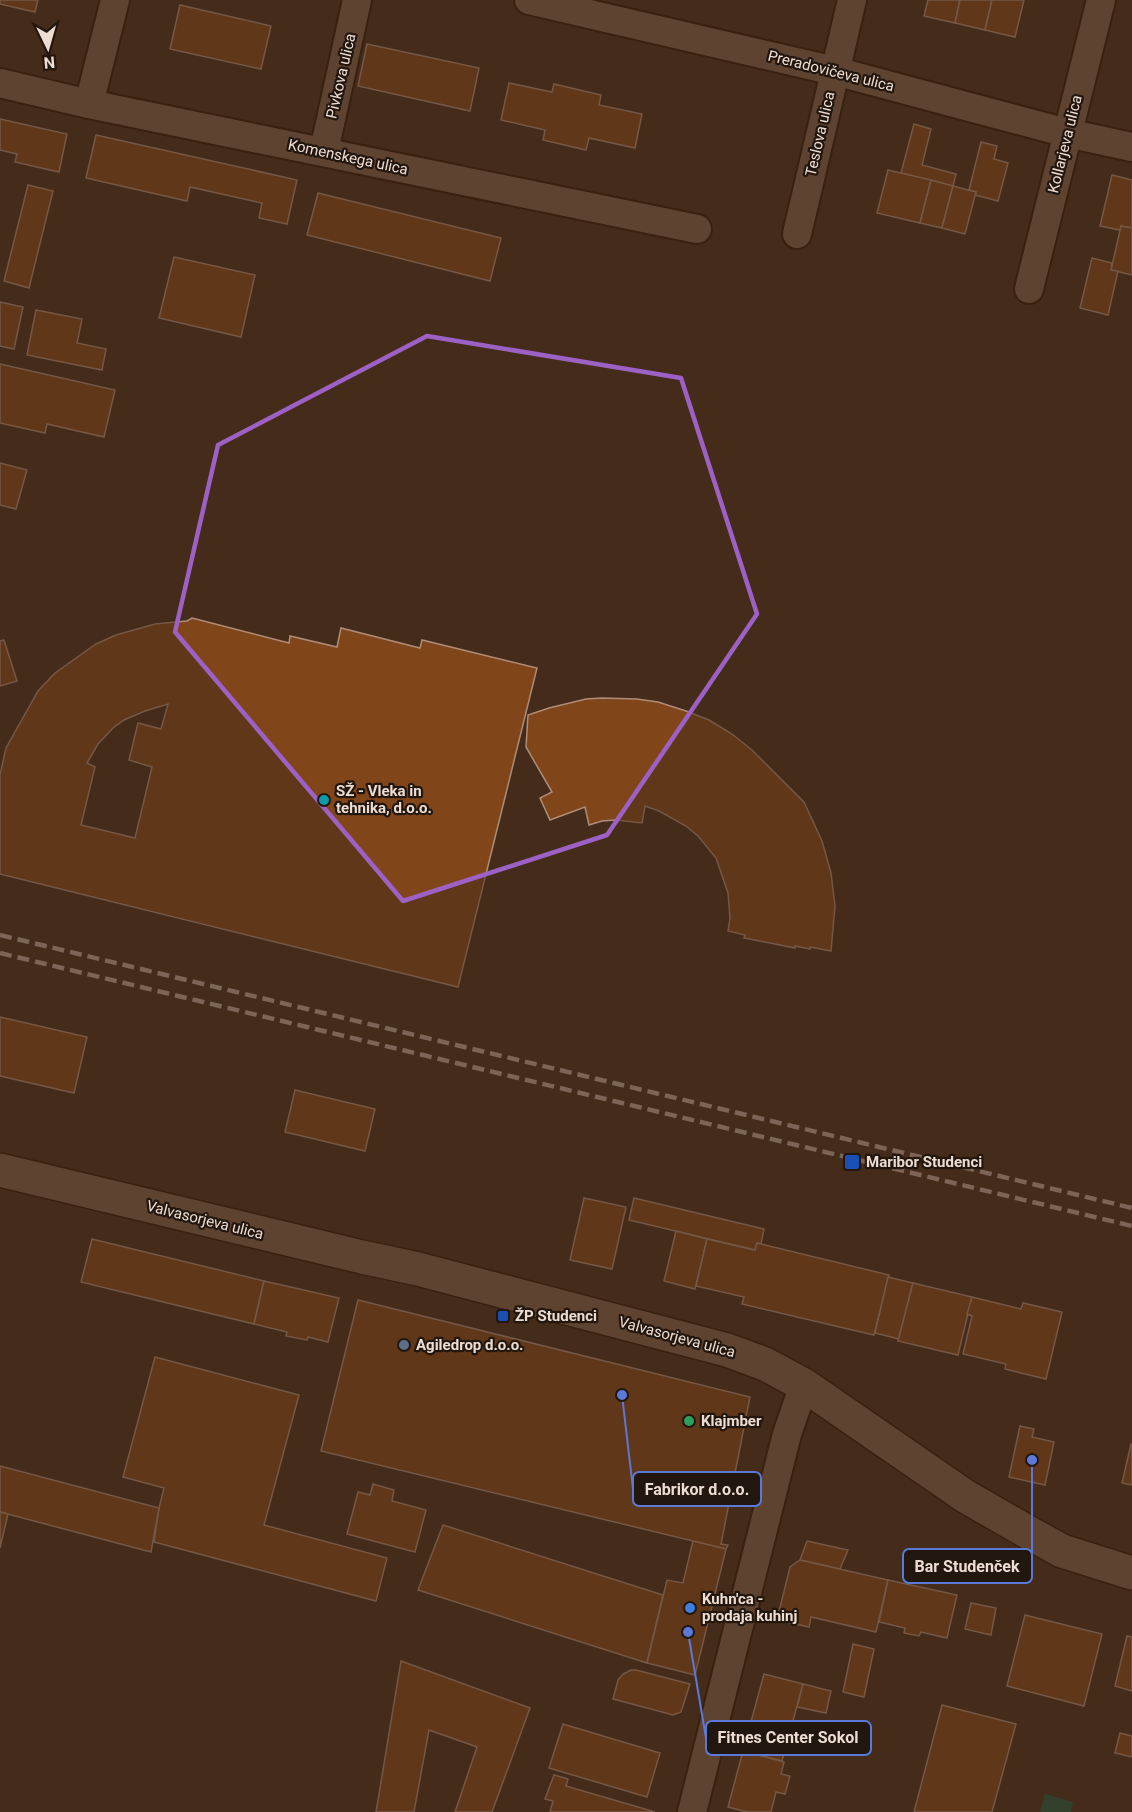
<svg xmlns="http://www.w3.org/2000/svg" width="1132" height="1812" font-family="Roboto,sans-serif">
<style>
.green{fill:#1d5c43}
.building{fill:#81451a;stroke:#ad8d7a;stroke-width:1.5;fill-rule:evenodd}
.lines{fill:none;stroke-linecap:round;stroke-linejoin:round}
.street-casing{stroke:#2a1303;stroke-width:32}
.secondary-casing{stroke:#2a1303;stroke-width:36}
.street{stroke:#7c5f4d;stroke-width:28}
.secondary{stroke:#7c5f4d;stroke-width:33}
.rail{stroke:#beab9f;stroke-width:4.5;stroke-dasharray:12 6;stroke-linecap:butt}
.marked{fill:none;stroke:#9d61c5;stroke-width:4.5;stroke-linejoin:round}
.culture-dot{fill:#0f9aa8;stroke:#22170f;stroke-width:2}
.transit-dot{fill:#1a4fb4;stroke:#22170f;stroke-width:2}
.service-dot{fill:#5c6f8a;stroke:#22170f;stroke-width:2}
.leisure-dot{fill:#2e9e5b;stroke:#22170f;stroke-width:2}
.shop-dot{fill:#3f7fe0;stroke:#22170f;stroke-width:2}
.labels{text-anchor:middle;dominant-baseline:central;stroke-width:4.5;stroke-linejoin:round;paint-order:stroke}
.street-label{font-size:15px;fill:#eddcd2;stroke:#22170f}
.poi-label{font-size:15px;font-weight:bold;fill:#eddcd2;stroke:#22170f;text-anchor:start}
.leader{fill:none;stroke:#5b79d6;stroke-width:2}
.callout-dot{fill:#5b79d6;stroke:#22170f;stroke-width:2}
.callout{fill:#22170f;stroke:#5b79d6;stroke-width:2}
.callout-label{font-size:16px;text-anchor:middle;font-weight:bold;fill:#eddcd2}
</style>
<rect width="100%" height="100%" fill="#452b1a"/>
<polygon class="green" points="1045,1794 1073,1802 1071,1812 1040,1812"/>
<g class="building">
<polygon points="0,0 38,0 35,12 0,4"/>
<polygon points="928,0 960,0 955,23 924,16"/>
<polygon points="960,0 992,0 985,30 955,23"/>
<polygon points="992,0 1024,0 1015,37 985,30"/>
<polygon points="180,5 271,26 261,69 170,49"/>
<polygon points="367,44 479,68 470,111 358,86"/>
<polygon points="509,83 552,92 554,84 601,95 599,105 642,114 635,148 589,138 586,150 543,140 545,130 501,120"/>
<polygon points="0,119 67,134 59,172 15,162 17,154 0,150"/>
<polygon points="914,124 931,129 922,165 956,174 953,186 901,173"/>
<polygon points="96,135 297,180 287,224 259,218 262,203 190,187 187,201 86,178"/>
<polygon points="981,142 997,146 994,159 1008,163 998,201 975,195 976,192 969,190"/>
<polygon points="888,170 931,180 920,223 877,213"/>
<polygon points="1112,175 1132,180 1132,228 1121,226 1120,230 1100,226"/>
<polygon points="931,180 953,186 942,228 920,223"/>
<polygon points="28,185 53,191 29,288 4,281"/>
<polygon points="953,186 976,192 965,234 942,228"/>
<polygon points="318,193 501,238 490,281 307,235"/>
<polygon points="1121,226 1132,228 1132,275 1111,270"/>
<polygon points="174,257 255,275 241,337 159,318"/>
<polygon points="1092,258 1112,263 1111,270 1118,271 1108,315 1080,308"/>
<polygon points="0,302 23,307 14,349 0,346"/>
<polygon points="36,310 82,319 77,343 106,349 102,370 27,355"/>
<polygon points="0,364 115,390 104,437 47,424 45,433 0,423"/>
<polygon points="0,463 27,470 16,509 0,505"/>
<path d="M 192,618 L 289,643 L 290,636 L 337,647 L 341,628 L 420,648 L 422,640 L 537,668 L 458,987 L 0,874 L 0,775 L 6,748 L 38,691 L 55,673 L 96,644 L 116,635 L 155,624 L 187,621 ZM 168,704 L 161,729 L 138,723 L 129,760 L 152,767 L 135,838 L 81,825 L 95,767 L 87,763 L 98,744 L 113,728 L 124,720 L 145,711 Z"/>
<polygon points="4,640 17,681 0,686 0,641"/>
<polygon points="602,698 637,699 658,702 686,711 709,720 732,734 752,750 804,802 822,841 831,873 835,906 831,951 810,947 810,949 795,946 795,948 744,938 745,935 728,931 730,918 728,893 716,858 698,836 686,826 659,811 645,806 642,823 616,820 602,821 589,825 585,807 550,820 540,798 552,792 526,747 528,715 549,708 586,699"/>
<polygon points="0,1017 87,1037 74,1093 0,1076"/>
<polygon points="295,1090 375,1109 365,1151 285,1132"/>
<polygon points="584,1198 626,1207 612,1269 570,1260"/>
<polygon points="634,1198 764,1229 761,1244 757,1243 755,1250 629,1220"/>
<polygon points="676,1231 707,1239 695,1289 664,1281"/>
<polygon points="92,1239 264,1281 254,1324 81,1282"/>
<polygon points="707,1239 755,1250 757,1243 889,1275 874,1335 742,1304 744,1297 696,1286"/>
<polygon points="888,1277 913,1283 899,1339 875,1333"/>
<polygon points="264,1281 339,1298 328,1342 308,1337 307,1340 286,1336 287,1332 254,1324"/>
<polygon points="913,1283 972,1297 958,1355 898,1341"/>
<polygon points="972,1297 1021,1309 1023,1303 1062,1312 1046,1379 1005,1369 1006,1364 963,1354 972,1316 967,1314"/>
<polygon points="358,1300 750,1397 721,1544 728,1545 726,1549 321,1451"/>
<polygon points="155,1357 299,1395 264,1525 387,1558 376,1601 154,1542 159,1508 164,1488 123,1477"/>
<polygon points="1020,1426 1034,1429 1032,1437 1054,1442 1045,1485 1009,1477"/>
<polygon points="1131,1444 1132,1445 1132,1485 1122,1483"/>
<polygon points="0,1466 159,1508 151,1552 0,1512"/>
<polygon points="373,1484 394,1490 392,1501 426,1510 415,1552 347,1534 358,1492 370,1495"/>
<polygon points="0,1512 8,1514 0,1548"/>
<polygon points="443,1525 663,1595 647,1663 418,1590"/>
<polygon points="693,1541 726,1549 695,1675 647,1663 667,1580 683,1583"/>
<polygon points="807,1541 848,1550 840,1569 800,1560"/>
<polygon points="800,1560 888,1580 876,1632 811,1617 809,1627 777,1620 790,1567"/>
<polygon points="888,1580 957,1595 947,1638 921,1632 919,1636 904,1633 905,1628 879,1622"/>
<polygon points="971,1603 996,1608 991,1635 965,1629"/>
<polygon points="1025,1615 1102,1634 1084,1706 1007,1686"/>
<polygon points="1127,1636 1132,1637 1132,1691 1115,1686"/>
<polygon points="853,1644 874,1649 864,1697 843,1692"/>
<polygon points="401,1661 530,1708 492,1812 455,1812 477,1747 429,1730 414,1812 376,1812"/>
<polygon points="631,1670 636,1670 690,1684 681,1712 673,1715 613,1699 618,1680 623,1674"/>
<polygon points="764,1674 803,1684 782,1761 743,1751"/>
<polygon points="803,1684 831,1691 826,1713 797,1707"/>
<polygon points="942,1705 1016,1724 992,1812 914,1812"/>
<polygon points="563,1724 660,1753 647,1797 549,1768"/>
<polygon points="1120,1733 1132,1736 1132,1757 1115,1753"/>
<polygon points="743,1751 784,1762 781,1774 790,1776 785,1794 776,1792 771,1812 747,1812 728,1807"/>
<polygon points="554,1775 568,1779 566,1786 655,1812 550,1812 553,1801 545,1799"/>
</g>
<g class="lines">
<g class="street-casing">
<g id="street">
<polyline points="529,0 835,71 1067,133 1132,147"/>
<polyline points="0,83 89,104 697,229"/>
<polyline points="89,104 115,0"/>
<polyline points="324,151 357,0"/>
<polyline points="797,234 852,0"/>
<polyline points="1029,289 1101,0"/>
<polyline points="692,1812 787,1434 804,1385"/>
</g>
</g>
<g class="secondary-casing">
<polyline id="secondary" points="0,1170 362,1257 418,1269 727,1350 765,1364 804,1385 965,1496 1024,1530 1062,1551 1132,1573"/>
</g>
<use href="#street" class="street"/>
<use href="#secondary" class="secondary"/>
<g class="rail">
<polyline points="0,935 1132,1208"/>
<polyline points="0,953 1132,1226"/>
</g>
</g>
<path d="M0 0H1132V1812H0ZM 427,336 L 681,378 L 757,614 L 607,835 L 403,901 L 175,632 L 218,445 Z" fill="#452b1a" fill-opacity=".55" fill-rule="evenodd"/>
<path class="marked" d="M 427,336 L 681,378 L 757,614 L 607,835 L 403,901 L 175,632 L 218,445 Z"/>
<circle class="culture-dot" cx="324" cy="800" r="6"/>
<g class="transit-dot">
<rect x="844" y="1154" width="16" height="16" rx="3"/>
<rect x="497" y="1310" width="12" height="12" rx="3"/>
</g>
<circle class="service-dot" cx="404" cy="1345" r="6"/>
<circle class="leisure-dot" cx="689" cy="1421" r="6"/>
<circle class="shop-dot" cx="690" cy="1608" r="6"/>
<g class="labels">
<g class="street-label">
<text transform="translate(831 71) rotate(14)">Preradovičeva ulica</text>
<text transform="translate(341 76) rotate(-77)">Pivkova ulica</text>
<text transform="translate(820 134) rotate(-77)">Teslova ulica</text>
<text transform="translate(1065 144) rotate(-76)">Kollarjeva ulica</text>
<text transform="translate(348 157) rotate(12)">Komenskega ulica</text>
<text transform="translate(205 1220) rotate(14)">Valvasorjeva ulica</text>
<text transform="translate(677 1337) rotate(15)">Valvasorjeva ulica</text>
</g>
<g class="poi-label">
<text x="336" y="791">SŽ - Vleka in<tspan x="336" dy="17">tehnika, d.o.o.</tspan></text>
<text x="866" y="1162">Maribor Studenci</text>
<text x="515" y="1316">ŽP Studenci</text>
<text x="416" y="1345">Agiledrop d.o.o.</text>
<text x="701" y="1421">Klajmber</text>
<text x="702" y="1599">Kuhn'ca -<tspan x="702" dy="17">prodaja kuhinj</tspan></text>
</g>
</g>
<path class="leader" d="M622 1395L633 1489M1032 1460L1032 1566M688 1632L706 1738"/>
<g class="callout-dot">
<circle cx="622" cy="1395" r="6"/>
<circle cx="1032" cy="1460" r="6"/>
<circle cx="688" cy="1632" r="6"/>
</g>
<g class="callout">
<rect x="633" y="1472" width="128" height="34" rx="6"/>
<rect x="903" y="1549" width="129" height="34" rx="6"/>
<rect x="706" y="1721" width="165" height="34" rx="6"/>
</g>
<g class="callout-label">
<text x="697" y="1495">Fabrikor d.o.o.</text>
<text x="967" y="1572">Bar Studenček</text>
<text x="788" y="1743">Fitnes Center Sokol</text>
</g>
<g transform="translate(48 48) rotate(175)" stroke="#22170f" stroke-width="4.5" paint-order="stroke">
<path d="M0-4.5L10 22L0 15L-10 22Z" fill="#eddcd2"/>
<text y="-9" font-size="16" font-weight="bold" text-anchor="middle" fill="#eddcd2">N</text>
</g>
</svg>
